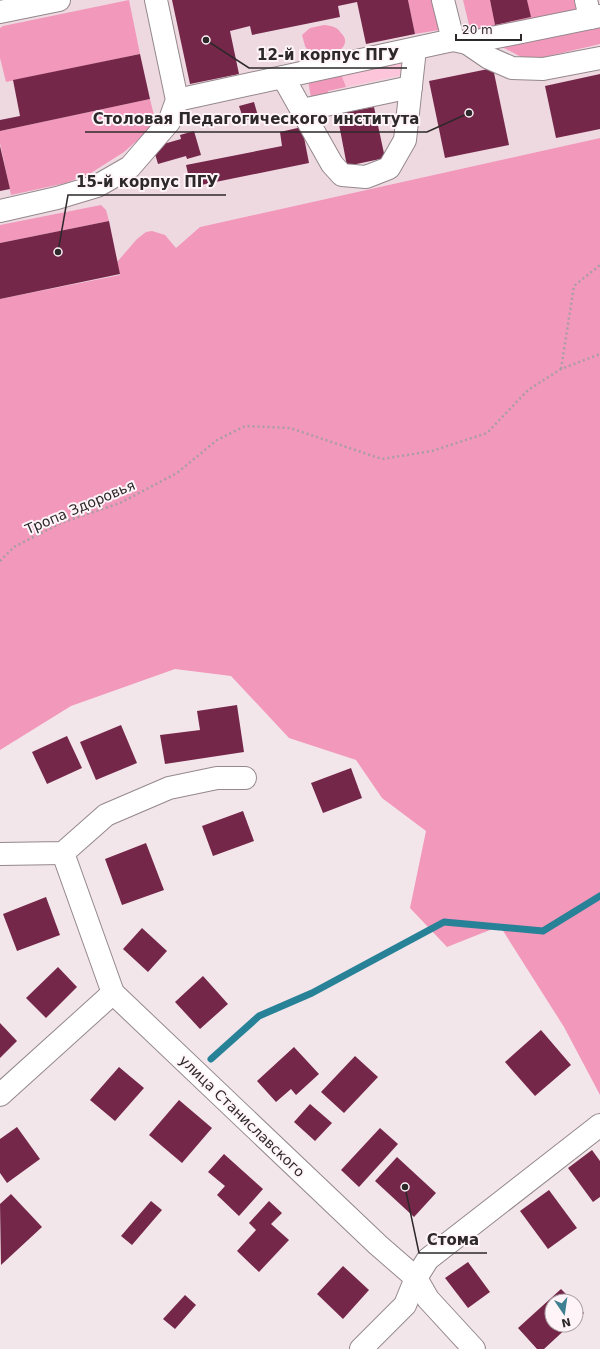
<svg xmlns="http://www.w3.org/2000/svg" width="600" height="1349" font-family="'DejaVu Sans',sans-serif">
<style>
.built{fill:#eed9e0}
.green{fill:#fdc5d9}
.forest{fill:#f298bb}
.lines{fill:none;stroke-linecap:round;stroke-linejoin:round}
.stream{stroke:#278298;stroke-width:7}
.building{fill:#75274a}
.minor-casing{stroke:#94888c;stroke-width:24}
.path{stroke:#a89ea1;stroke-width:2.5;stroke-dasharray:2 3;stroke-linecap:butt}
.minor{stroke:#fff;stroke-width:22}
.labels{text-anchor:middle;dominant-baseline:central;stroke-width:4;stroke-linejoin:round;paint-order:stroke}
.street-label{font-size:14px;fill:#2d282a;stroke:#fff4f8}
.leader{fill:none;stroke:#2d282a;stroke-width:1.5}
.callout-dot{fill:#2d282a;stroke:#fff4f8;stroke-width:1.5}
.callout-label{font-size:15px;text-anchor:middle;font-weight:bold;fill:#2d282a;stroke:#fff4f8;stroke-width:4;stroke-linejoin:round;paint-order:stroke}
</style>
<rect width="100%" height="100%" fill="#f3e6ea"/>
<polygon class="built" points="0,0 600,0 600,138 200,227 123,295 0,326"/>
<polygon class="green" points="392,63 402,64 408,74 346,87 341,74"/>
<g class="forest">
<polygon points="129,0 140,54 6,82 0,58 0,28 3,26"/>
<polygon points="408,0 438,0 445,29 415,34"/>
<polygon points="463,0 490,0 495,25 530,17 527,0 574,0 577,13 474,31 469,25"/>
<polygon points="600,23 600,44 536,59 525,59 504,48 498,42"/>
<path d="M 324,25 C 327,25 331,26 334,27 C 337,28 339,30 341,33 C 352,43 339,54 328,55 C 321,56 315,54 309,52 L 305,46 L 302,35 L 310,28 Z"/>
<polygon points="341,74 346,87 328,91 328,100 312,104 308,80"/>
<polygon points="150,99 156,124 124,152 91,173 66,183 11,195 0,143 0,131"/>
<polygon points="600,138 600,1095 564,1027 500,926 447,947 410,908 426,831 382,798 356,760 289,738 231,676 175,669 71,706 0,750 0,299 120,275 117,262 137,239 146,232 152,231 165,235 176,248 200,227"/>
<polygon points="101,205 106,210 109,221 0,243 0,225"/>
</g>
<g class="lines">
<polyline class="stream" points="211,1059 259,1016 312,993 444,922 543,931 600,896"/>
</g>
<g class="building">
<polygon points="172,0 408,0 415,34 366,44 357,2 338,6 340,17 252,35 250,26 230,31 239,74 190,84"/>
<polygon points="490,0 527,0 531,17 495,25"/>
<polygon points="140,54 150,99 0,131 0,120 20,116 13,80"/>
<polygon points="493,68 509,145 445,158 429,81"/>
<polygon points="600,74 600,129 556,138 545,86"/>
<polygon points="254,102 258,116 244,121 239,106"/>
<polygon points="374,107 385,158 347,166 337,114"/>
<polygon points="302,127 309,163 191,187 186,165 282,146 280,132"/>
<polygon points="194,131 201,155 187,159 186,156 158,164 153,147 181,139 180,135"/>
<polygon points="0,146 10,189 0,191"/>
<polygon points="109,221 120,274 0,299 0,243"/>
<polygon points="237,705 244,752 165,764 160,735 200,730 197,711"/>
<polygon points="121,725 137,763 96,780 80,742"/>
<polygon points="67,736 82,768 47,784 32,752"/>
<polygon points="351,768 362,798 323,813 311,783"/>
<polygon points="243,811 254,841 213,856 202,826"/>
<polygon points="146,843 164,890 122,905 105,859"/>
<polygon points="46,897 60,935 17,951 3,914"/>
<polygon points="142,928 167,951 148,972 123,949"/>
<polygon points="58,967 77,987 46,1018 26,998"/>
<polygon points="203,976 228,1004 200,1029 175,1002"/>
<polygon points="0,1023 17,1041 0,1058"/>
<polygon points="541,1030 571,1065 535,1096 505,1062"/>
<polygon points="294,1047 319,1074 296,1095 291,1089 276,1102 257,1081"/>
<polygon points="355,1056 378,1077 344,1113 321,1092"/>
<polygon points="119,1067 144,1088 115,1121 90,1100"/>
<polygon points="179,1100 212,1128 182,1163 149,1135"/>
<polygon points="310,1104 332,1123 315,1141 294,1122"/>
<polygon points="17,1127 40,1159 7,1183 0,1173 0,1139"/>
<polygon points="380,1128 398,1144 359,1187 341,1170"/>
<polygon points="592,1150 600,1161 600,1197 593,1202 568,1168"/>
<polygon points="224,1154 263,1189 239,1216 217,1195 225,1186 208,1172"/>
<polygon points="397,1157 436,1193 414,1217 375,1181"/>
<polygon points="549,1190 577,1228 548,1249 520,1211"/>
<polygon points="11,1194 42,1227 1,1265 0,1204"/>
<polygon points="151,1201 162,1210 132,1245 121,1236"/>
<polygon points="269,1201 282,1213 271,1224 289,1240 259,1272 237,1251 256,1230 249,1223"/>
<polygon points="468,1262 490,1292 468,1308 445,1278"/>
<polygon points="343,1266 369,1290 343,1319 317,1294"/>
<polygon points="561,1289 573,1301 552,1301 552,1325 570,1325 544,1349 537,1349 518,1328"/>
<polygon points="185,1295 196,1305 175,1329 163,1319"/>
<polygon points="576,1304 584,1313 576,1320"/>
</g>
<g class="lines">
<g class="minor-casing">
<g id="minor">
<polyline points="443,0 453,40"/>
<polyline points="586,0 590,18"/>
<polyline points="0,12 59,0"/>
<polyline points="467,43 489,58 512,68 543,69 600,58"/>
<polyline points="283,77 332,164 342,175 366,177 389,168 405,140 415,49"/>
<polyline points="177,100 453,40 467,43 600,16"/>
<polyline points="302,110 411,87"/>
<polyline points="0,211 57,198 97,186 130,167 169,122 177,100 156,0"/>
<polyline points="63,853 113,993 378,1245 416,1278 428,1299 474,1349"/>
<polyline points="0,854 63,853 106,815 169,788 217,778 245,778"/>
<polyline points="0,1095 113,993"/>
<polyline points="361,1349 405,1305 416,1278 428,1259 600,1125"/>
</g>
</g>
<g class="path">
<polyline points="561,369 574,286 600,265"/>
<polyline points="0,561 14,547 61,523 120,503 177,473 217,440 245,426 290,428 382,459 432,451 487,433 528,390 561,369 600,354"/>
</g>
<use href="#minor" class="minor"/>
</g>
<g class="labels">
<g class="street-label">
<text transform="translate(80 507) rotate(-23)">Тропа Здоровья</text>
<text transform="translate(242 1116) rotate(44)">улица Станиславского</text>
</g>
</g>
<path class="leader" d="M206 40L249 68H407M469 113L427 132H85M58 252L68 195H226M405 1187L419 1253H487"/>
<g class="callout-dot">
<circle cx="206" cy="40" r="4"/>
<circle cx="469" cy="113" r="4"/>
<circle cx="58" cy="252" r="4"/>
<circle cx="405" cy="1187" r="4"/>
</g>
<g class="callout-label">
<text x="328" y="60">12-й корпус ПГУ</text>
<text x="256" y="124">Столовая Педагогического института</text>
<text x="147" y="187">15-й корпус ПГУ</text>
<text x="453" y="1245">Стома</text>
</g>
<g transform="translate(564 1313) rotate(167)"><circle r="19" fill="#fff4f8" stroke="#aba2a6"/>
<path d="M0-3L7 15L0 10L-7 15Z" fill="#3e8092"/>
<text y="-6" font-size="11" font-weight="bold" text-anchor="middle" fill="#2d282a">N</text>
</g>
<path d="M456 34v6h65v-6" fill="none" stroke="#2d282a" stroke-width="2"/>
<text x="462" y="34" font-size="12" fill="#2d282a" stroke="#fff4f8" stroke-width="3" paint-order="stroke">20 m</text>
</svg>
